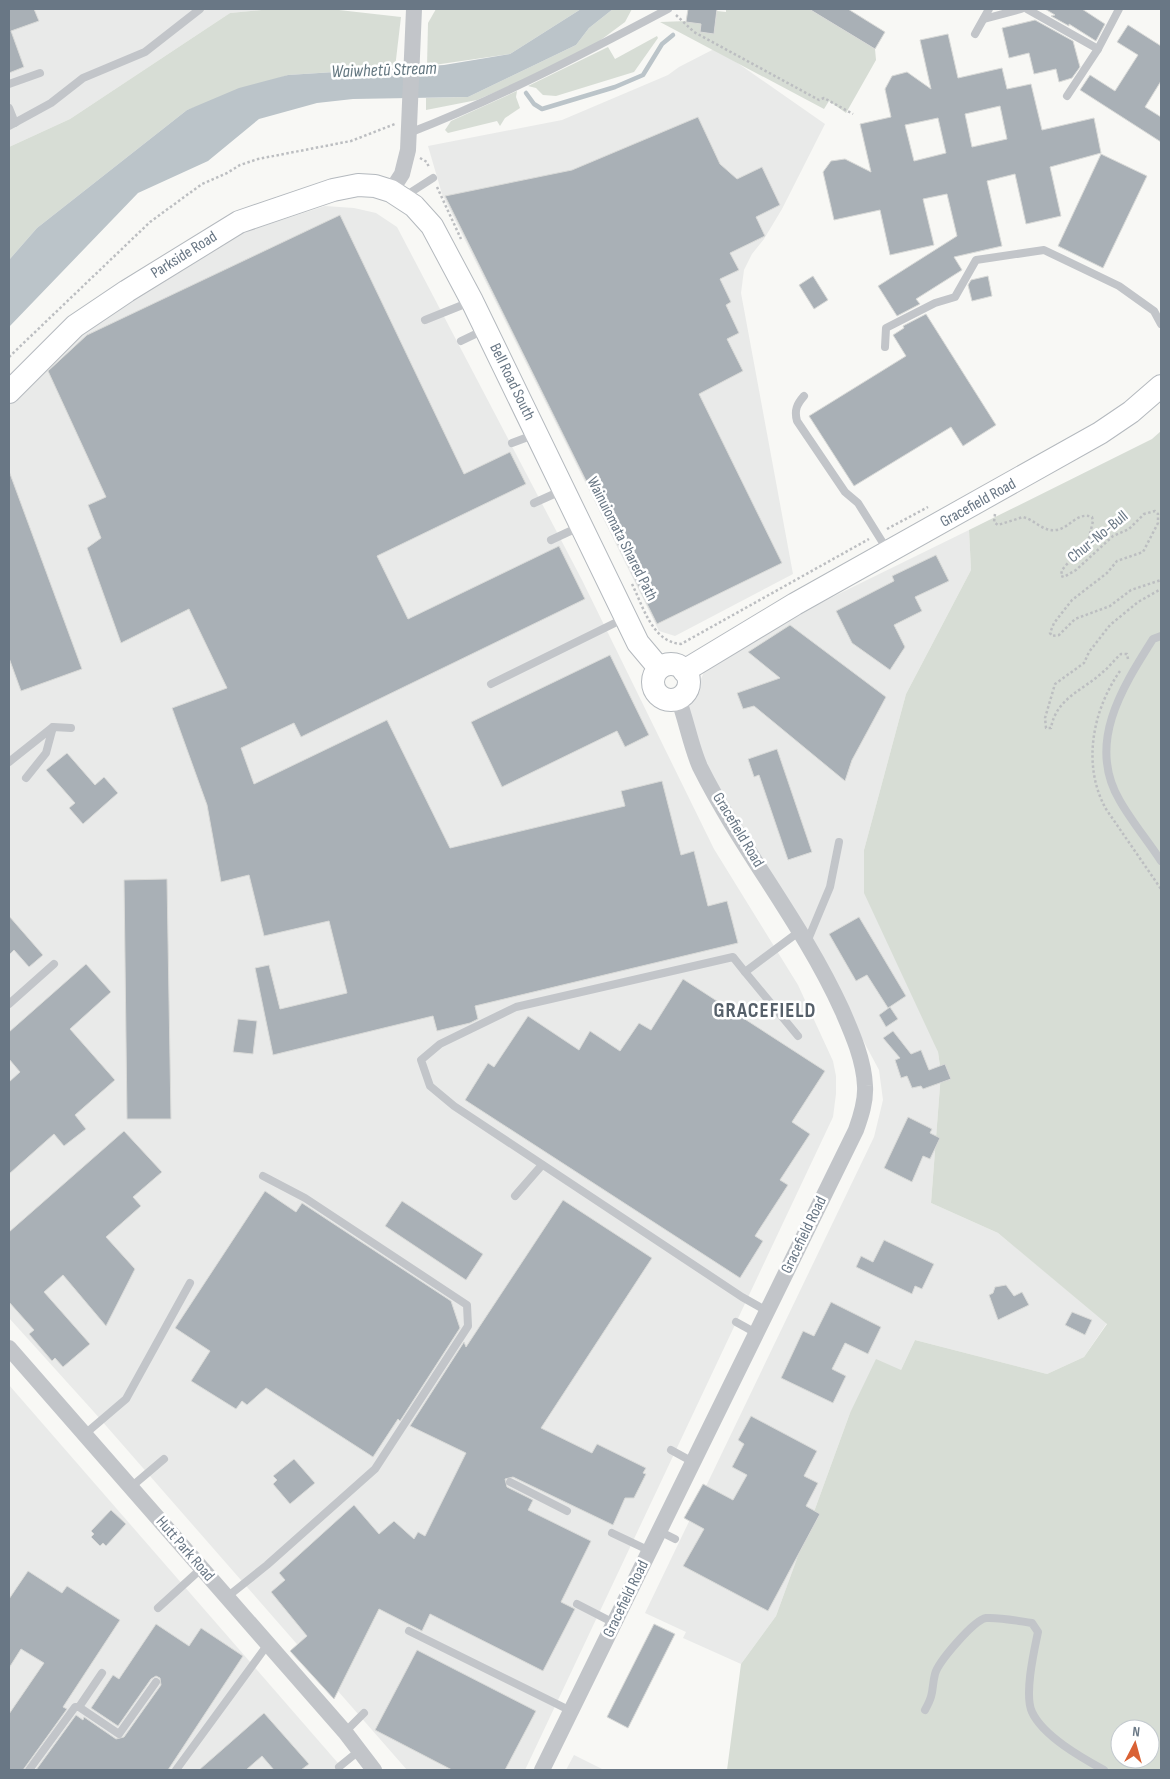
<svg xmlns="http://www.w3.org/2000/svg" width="1170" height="1779" font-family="'Sofia Sans Condensed',sans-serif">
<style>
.built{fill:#e9eae9}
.green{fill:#d7ddd5;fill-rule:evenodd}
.water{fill:#bbc4c9}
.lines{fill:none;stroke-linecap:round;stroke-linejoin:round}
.stream{stroke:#bbc4c9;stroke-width:4.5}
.building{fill:#a9b0b6;stroke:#d9dad8;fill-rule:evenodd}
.secondary-casing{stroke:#b4b9be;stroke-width:24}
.path{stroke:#bcbec1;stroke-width:2.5;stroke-dasharray:2.5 2.5;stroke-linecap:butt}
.lane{stroke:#c2c5c9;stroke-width:8}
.street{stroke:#c2c5c9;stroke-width:16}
.secondary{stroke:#fff;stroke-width:22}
.labels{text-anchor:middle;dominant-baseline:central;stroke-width:5;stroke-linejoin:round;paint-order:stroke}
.street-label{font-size:16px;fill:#697785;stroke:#fff}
.water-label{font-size:18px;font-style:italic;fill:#647780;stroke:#fff}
.district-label{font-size:21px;font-weight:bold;letter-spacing:1px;fill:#56606a;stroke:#fff}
</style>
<rect width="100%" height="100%" fill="#f8f8f5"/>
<g class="built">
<polygon points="9,9 272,9 230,13 70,119 9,147"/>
<polygon points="716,48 825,124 782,209 764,239 752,254 744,270 741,293 793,574 675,636 659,631 442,194 428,146 562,120 668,75 679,67"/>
<polygon points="325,206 354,208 376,213 397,227 582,580 714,849 798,985 833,1061 836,1076 836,1094 833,1117 525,1770 407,1770 94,1412 9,1318 9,405 74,337 220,240"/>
<polygon points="969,530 971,570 906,694 864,850 938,1052 941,1073 931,1203 998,1233 1107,1323 1084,1357 1047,1374 915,1340 901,1370 850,1413 776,1616 741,1664 683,1638 686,1632 645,1613 874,1137 883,1100 879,1070 849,1014 708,773 688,709 704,672 722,651"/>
<polygon points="9,1385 344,1770 9,1770"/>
<polygon points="574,1755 604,1770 566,1770"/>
</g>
<g class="green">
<polygon points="272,9 330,9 401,17 395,68 288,75 187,110 37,228 9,260 9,147 70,119 230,13"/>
<polygon points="436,9 581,9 510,54 427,66 428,23"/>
<polygon points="613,9 632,9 625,22 594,45 546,70 477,100 426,110 426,98 468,97 576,45 589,28"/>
<polygon points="726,9 809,9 875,49 876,60 846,113 829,101 824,109 660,22 687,21 701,24 700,32 714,34 717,11 726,12"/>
<polygon points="657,36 658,38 634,72 556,96 543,95 536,88 528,86 608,47 615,59"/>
<polygon points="517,91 516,97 520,108 505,118 500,126 497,121 448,133 445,130 451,121"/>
<path d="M 1161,431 L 1161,1770 L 727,1770 L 741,1664 L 776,1616 L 850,1413 L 876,1359 L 901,1370 L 915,1340 L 1047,1374 L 1084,1357 L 1107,1324 L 998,1233 L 931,1203 L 941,1073 L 938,1052 L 864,893 L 864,850 L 906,694 L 971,570 L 969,530 L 1152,439 ZM 1120,1729 L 1150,1729 L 1150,1759 L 1120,1759 Z"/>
</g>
<polygon class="water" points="581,9 613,9 589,28 576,45 468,97 353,99 317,103 259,119 208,161 138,193 9,327 9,260 37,228 187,110 239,88 288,75 444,65 510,54"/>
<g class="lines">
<polyline class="stream" points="526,93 534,104 542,109 615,87 643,75 662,44 673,35"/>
</g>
<g class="building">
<polygon points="9,9 34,9 39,21 11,31 24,67 9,73"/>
<polygon points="688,9 717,9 714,34 700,32 701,24 686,22"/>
<polygon points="809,9 848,9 885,32 875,49"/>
<polygon points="1045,9 1082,9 1105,24 1096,41 1069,24 1069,26 1051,16 1055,15"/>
<polygon points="1035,20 1073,41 1080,67 1072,78 1059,82 1056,69 1034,74 1029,53 1009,58 1002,28"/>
<polygon points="1128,25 1161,46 1161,81 1145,107 1161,117 1161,142 1080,90 1090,75 1115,91 1138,55 1117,42"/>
<path d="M 948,34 L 958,78 L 1002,68 L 1007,89 L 1031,84 L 1042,130 L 1094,118 L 1101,153 L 1050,167 L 1061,216 L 1026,224 L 1015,174 L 987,181 L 1002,246 L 954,257 L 962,270 L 916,299 L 920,304 L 897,316 L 878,286 L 957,236 L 947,194 L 923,199 L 934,245 L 890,255 L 880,210 L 834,220 L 823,172 L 831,161 L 845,159 L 871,172 L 860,124 L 891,117 L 885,89 L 892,76 L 907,72 L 931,89 L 920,40 ZM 1000,106 L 1007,139 L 972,147 L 965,114 ZM 938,118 L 946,153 L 914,161 L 905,125 Z"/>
<polygon points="698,117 720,164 737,179 762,167 780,205 756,217 765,236 730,253 739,270 720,279 731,302 726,305 739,333 727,339 743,371 699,394 782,563 657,624 445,196 572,170"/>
<polygon points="1101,154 1147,176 1103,268 1058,246"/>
<polygon points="340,215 464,474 510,452 526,484 377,556 408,619 559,546 585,599 301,737 294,723 241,748 254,784 387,720 450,848 625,806 621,791 662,781 681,855 694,851 708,906 727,901 738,943 475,1006 478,1019 470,1023 437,1031 433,1016 273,1055 255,968 269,965 280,1009 347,993 329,921 264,936 249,875 221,882 207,805 172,708 227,688 189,609 121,643 87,548 101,538 88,505 106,497 48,371 87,335"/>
<polygon points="813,276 828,300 814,309 799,285"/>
<polygon points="988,276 992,296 972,301 968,285 971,280"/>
<polygon points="926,314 996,425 963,446 951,427 854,486 809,416 906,356 893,335 904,328 903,326"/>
<polygon points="9,471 82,669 21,691 9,658"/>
<polygon points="936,555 949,581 915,597 922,611 894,625 905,647 890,670 852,643 836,611 894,581 892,576"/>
<polygon points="790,625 886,697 852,760 845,781 754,706 743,709 737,693 780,678 748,652"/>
<polygon points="610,655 649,735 625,747 617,731 502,787 471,722"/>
<polygon points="777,749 812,852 788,860 759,775 754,777 748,759"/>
<polygon points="67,753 95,785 104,777 118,793 83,824 69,808 75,803 46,770"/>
<polygon points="167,879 171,1119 127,1119 124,880"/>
<polygon points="9,916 43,955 29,967 14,950 9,955"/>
<polygon points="859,917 906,996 888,1008 867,975 856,981 829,934"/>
<polygon points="86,964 111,992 70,1029 115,1080 75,1115 86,1129 64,1146 54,1134 9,1174 9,1082 20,1072 9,1059 9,1032"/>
<polygon points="683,979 825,1071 792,1122 810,1134 780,1180 788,1185 755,1236 763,1241 740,1278 465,1100 488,1063 494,1067 528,1016 579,1050 590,1031 620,1051 639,1023 651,1030"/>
<polygon points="890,1007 898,1019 886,1027 879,1015"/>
<polygon points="238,1019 257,1021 253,1054 233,1052"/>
<polygon points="893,1031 911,1054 921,1050 929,1070 945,1064 951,1079 923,1089 921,1086 912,1088 907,1076 901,1078 895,1060 900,1058 883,1038"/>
<polygon points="908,1117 932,1129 930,1133 940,1138 930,1159 923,1156 912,1182 884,1168"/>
<polygon points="124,1131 162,1172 133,1197 141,1206 106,1237 135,1269 106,1326 63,1275 44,1292 90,1344 63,1367 55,1358 52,1361 29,1334 34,1330 9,1302 9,1232"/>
<polygon points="265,1191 296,1212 302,1203 451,1301 460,1328 400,1421 398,1419 373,1457 266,1388 247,1405 242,1401 236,1409 191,1381 210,1351 175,1328"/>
<polygon points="563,1200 652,1258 541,1428 592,1453 597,1444 646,1468 643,1473 646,1474 634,1498 625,1498 613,1525 513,1477 505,1479 507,1487 533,1500 528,1510 591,1541 561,1602 575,1609 543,1671 430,1614 422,1631 379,1609 334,1699 290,1651 307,1636 271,1592 285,1580 279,1573 354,1505 379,1534 394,1521 414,1539 418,1532 425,1536 466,1453 410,1426 464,1342 466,1347"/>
<polygon points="402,1201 483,1254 466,1280 385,1226"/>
<polygon points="884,1240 934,1264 922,1289 915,1286 912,1294 856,1267 861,1256 873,1262"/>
<polygon points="1006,1285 1014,1296 1022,1292 1029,1305 998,1320 989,1295 993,1293 995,1287"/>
<polygon points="831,1302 881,1327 868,1354 845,1343 832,1369 846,1376 833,1403 781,1378 803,1331 814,1336"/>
<polygon points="1072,1312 1092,1320 1085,1335 1065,1325"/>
<polygon points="751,1416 817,1451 804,1476 818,1483 806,1506 820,1514 768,1611 683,1566 704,1529 684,1518 703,1484 733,1500 747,1475 732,1467 744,1444 738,1440"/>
<polygon points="294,1459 315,1483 290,1504 273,1484 277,1480 273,1476"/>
<polygon points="111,1510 126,1524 106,1546 103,1543 100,1546 91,1537 94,1534 91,1531"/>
<polygon points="28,1571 62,1593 67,1586 120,1620 63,1707 67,1709 23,1770 9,1770 9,1714 44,1663 21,1649 9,1668 9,1599"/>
<polygon points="156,1624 189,1646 201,1628 243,1656 168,1770 36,1770 76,1715 83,1720 84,1717 116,1739 124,1737 161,1685 160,1678 156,1676 151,1679 118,1726 91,1708 113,1675 119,1679"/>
<polygon points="654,1624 675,1634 628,1728 607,1717"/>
<polygon points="417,1650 536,1711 505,1770 452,1770 375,1730"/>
<polygon points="264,1713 309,1764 301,1770 274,1770 262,1756 246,1770 199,1770"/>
</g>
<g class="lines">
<g class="secondary-casing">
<g id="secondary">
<polyline points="9,392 75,326 127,291 239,222 333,190 358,185 375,186 391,191 414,206 432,226 472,301 638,643 659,668"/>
<circle cx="671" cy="682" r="18"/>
<polyline points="684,671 795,604 1100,433 1131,412 1161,386"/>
</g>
</g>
<g class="path">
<polyline points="676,15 694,32 819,100 824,98 853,114"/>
<polyline points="420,158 427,162 429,168"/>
<polyline points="437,187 461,239"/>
<polyline points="9,357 150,222 202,184 227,173 240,165 258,159 351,141 395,124"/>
<path d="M 995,514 L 994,522 L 998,525 L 1023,517 C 1035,520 1043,532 1056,530 C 1069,529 1077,511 1092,517 L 1093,521 L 1089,538 L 1062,570 L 1061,576 L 1064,577 L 1076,570 L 1113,536 L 1129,529 L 1144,514 L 1155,511 L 1158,514 L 1158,523 L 1143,552 L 1117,561 L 1107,573 L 1072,600 L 1054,623 L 1050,633 L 1052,636 L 1059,635 L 1075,619 L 1110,606 L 1131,590 L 1161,580"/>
<polyline points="887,529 928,507"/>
<path d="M 632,584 C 643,606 652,642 681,644 L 869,539"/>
<path d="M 1128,659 L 1127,654 L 1121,654 C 1115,659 1110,666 1104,671 C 1084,690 1056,698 1051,728 L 1046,728 L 1045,718 L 1055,684 L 1084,663 L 1089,652 L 1110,625 L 1138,602 L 1161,589"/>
<path d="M 1120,671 C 1092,711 1082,766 1106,809 L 1161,889"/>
</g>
<g class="lane">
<polyline points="1027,9 1098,49"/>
<polyline points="984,19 1021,9"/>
<polyline points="975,34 989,9"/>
<polyline points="9,84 40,73"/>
<polyline points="1067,96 1098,49 1119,9"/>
<polyline points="9,108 15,123"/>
<polyline points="9,126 51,103 83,78 145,52 200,9"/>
<path d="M 409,133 C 499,98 583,54 668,9"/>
<polyline points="405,196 433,178"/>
<polyline points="425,320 470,302"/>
<polyline points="461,341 484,330"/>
<polyline points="885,347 886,328 935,303 955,297 976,260 1044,250 1119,286 1154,311 1161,324"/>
<path d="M 804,396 C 797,404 794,410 797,421 L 845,492 L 858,503 L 888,551"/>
<polyline points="512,443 536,434"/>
<polyline points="534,503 563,490"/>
<polyline points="551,540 579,527"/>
<path d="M 1161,636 L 1153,639 C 1122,688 1086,744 1120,801 C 1132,822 1148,841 1161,861"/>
<polyline points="491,684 625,618"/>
<polyline points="9,762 53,727 71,728"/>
<polyline points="26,778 46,753 53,727"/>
<polyline points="807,942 830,887 839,842"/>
<polyline points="745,972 798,1036"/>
<polyline points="9,1004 54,964"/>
<polyline points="515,1196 542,1165"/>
<polyline points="767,1311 742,1297 454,1106 430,1086 421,1060 440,1044 516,1007 733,957 745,972 800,931"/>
<polyline points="736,1322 756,1333"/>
<polyline points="85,1434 126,1399 190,1283"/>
<polyline points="671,1450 693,1462"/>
<polyline points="510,1482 567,1511"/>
<polyline points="131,1487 164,1459"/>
<polyline points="659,1531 675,1539"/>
<polyline points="612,1533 650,1551"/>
<polyline points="227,1597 267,1565 375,1469 468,1326 467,1305 305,1198 263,1176"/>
<polyline points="577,1604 614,1623"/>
<polyline points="158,1608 202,1568"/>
<polyline points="409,1631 571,1711"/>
<polyline points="102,1673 79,1707 119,1734 156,1682"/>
<path d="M 925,1710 C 935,1692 931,1690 935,1674 C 938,1662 974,1620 986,1618 C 1000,1617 1018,1621 1032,1623 L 1038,1632 C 1034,1651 1024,1695 1032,1712 C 1043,1736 1082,1758 1104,1770"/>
<polyline points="345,1732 364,1713"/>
<polyline points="339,1767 360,1750"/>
<polyline points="29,1770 75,1707 79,1707"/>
<polyline points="176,1770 268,1644"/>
</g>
<g class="street">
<polyline points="391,191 402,174 408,150 414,9"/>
<polyline points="9,1348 345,1732 374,1770"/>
<path d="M 542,1770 L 856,1130 C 861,1116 866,1101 865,1086 C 864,1060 852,1033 842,1010 C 803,924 742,851 700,767 C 691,747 686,719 678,698"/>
</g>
<use href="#secondary" class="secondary"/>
</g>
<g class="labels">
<g class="street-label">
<text transform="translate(184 255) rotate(-32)">Parkside Road</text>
<text transform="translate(512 382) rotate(64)">Bell Road South</text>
<text transform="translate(978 503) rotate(-29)">Gracefield Road</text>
<text transform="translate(1098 537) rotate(-39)">Chur-No-Bull</text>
<text transform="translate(622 539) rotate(63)">Wainuiomata Shared Path</text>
<text transform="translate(738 830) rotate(59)">Gracefield Road</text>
<text transform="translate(804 1235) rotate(-64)">Gracefield Road</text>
<text transform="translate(185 1549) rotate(49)">Hutt Park Road</text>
<text transform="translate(626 1599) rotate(-64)">Gracefield Road</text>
</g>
<g class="water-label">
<text transform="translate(384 70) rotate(-2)">Waiwhetū Stream</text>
</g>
<g class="district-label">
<text x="765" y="1010">GRACEFIELD</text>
</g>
</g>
<rect width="1170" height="1779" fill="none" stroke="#697785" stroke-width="20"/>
<g transform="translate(1135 1744) rotate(6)"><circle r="24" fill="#ffffff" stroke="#c3c9ce"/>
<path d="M0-4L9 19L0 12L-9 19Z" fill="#d96134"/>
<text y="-8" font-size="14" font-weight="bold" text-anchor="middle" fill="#697785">N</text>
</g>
</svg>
